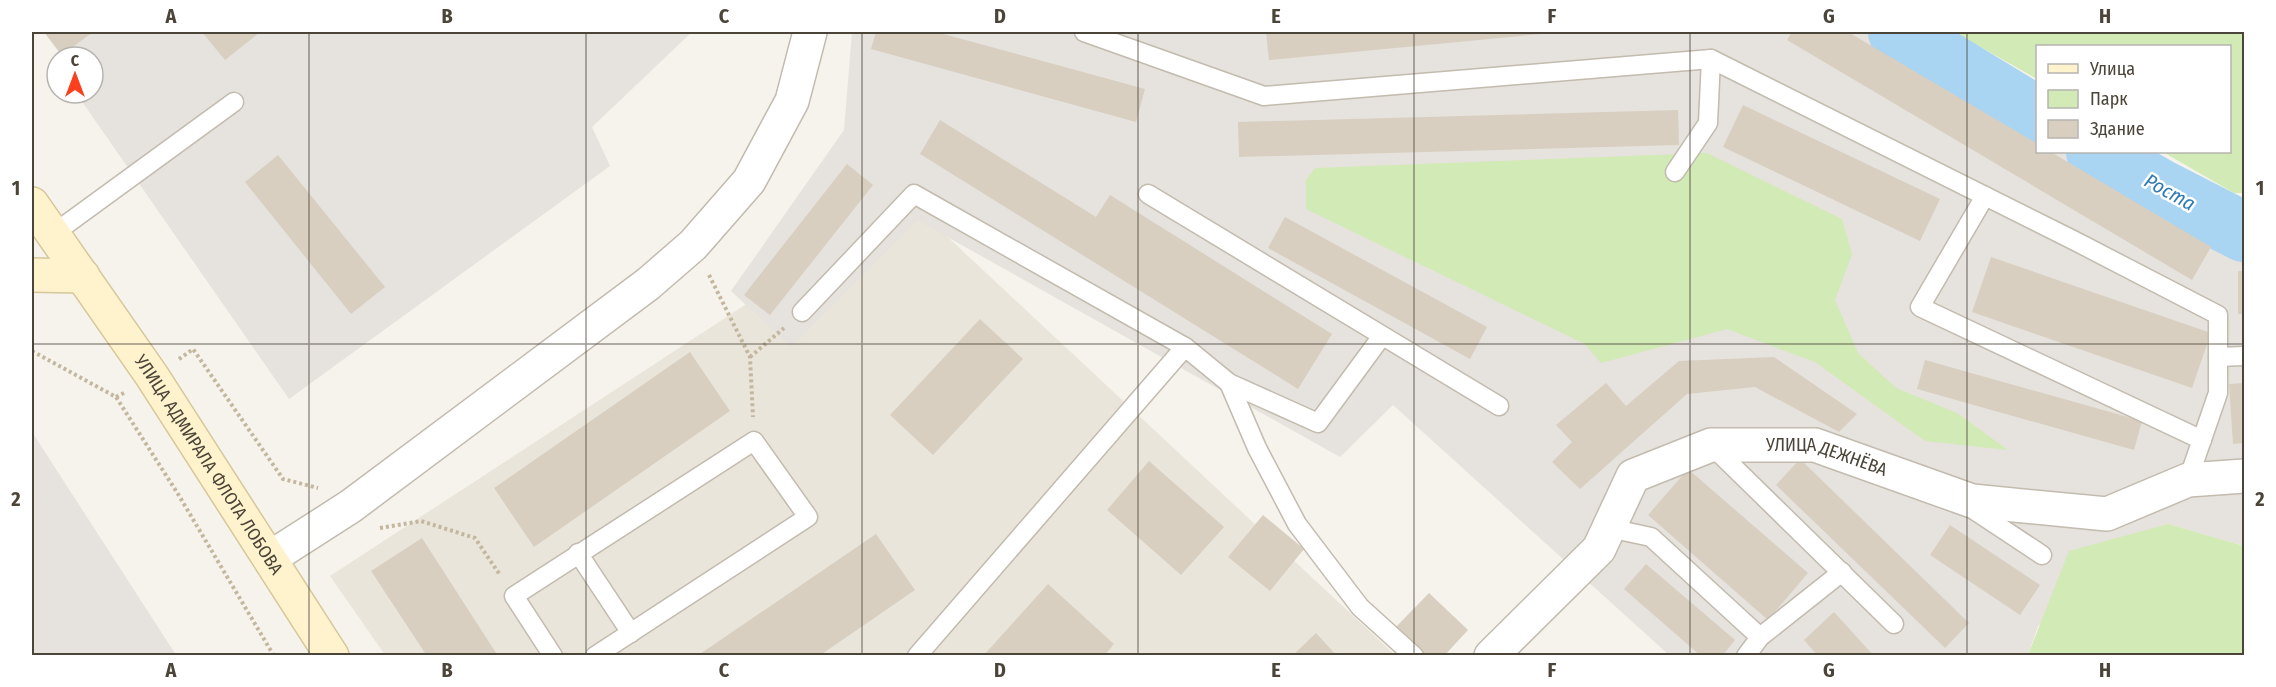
<svg xmlns="http://www.w3.org/2000/svg" width="2276" height="687" font-family="'Fira Sans Condensed',sans-serif">
<style>
.residential{fill:#eae5da}
.industrial{fill:#e6e2dd}
.green{fill:#d2eab5}
.lines{fill:none;stroke-linecap:round;stroke-linejoin:round}
.river{stroke:#a9d4f2;stroke-width:60}
.building{fill:#d8cfc1}
.lane-casing{stroke:#c2bbae;stroke-width:21}
.street-casing{stroke:#c2bbae;stroke-width:36}
.secondary-casing{stroke:#d6c79b;stroke-width:36}
.path{stroke:#c4b79f;stroke-width:4;stroke-dasharray:3 3;stroke-linecap:butt}
.lane{stroke:#fff;stroke-width:18}
.street{stroke:#fff;stroke-width:33}
.secondary{stroke:#fff3cd;stroke-width:33}
.grid{fill:none;stroke:#4b4439;stroke-width:1.5;stroke-opacity:0.55}
.labels{text-anchor:middle;dominant-baseline:central;stroke-width:5;stroke-linejoin:round;paint-order:stroke}
.street-label{font-size:18px;fill:#4b4439;stroke:#fff}
.water-label{font-size:20px;font-style:italic;fill:#2e7ab2;stroke:#fff}
.neatline{fill:none;stroke:#4b4439;stroke-width:2}
.grid-label{font-size:20px;text-anchor:middle;font-weight:bold;fill:#4b4439}
</style>
<rect width="100%" height="100%" fill="#f6f3ec"/>
<polygon class="residential" points="907,199 1395,655 385,655 330,576"/>
<g class="industrial">
<polygon points="44,32 692,32 592,127 610,166 289,399 76,93 93,93 93,57 62,57"/>
<polygon points="852,32 1868,32 2037,131 2038,152 2072,152 2237,248 2244,248 2244,546 2168,524 2038,626 2028,655 1669,655 1393,405 1340,457 917,220 791,347 731,291 844,130"/>
<polygon points="32,432 176,655 32,655"/>
</g>
<g class="green">
<polygon points="1954,32 2244,32 2244,193 2234,193 2163,152 2230,152 2230,46 2038,46 2037,79"/>
<polygon points="1707,153 1842,219 1852,254 1835,300 1858,353 1896,388 1957,413 2008,450 1925,441 1815,362 1727,329 1601,363 1585,344 1306,209 1306,180 1315,168"/>
<polygon points="2168,524 2244,546 2244,655 2028,655 2069,551"/>
</g>
<g class="lines">
<g class="river">
<polyline points="1898,32 2038,117"/>
<polyline points="2096,152 2160,189 2244,232"/>
</g>
</g>
<g class="building">
<polygon points="44,32 93,32 62,55"/>
<polygon points="202,32 260,32 225,60"/>
<polygon points="876,32 936,32 1145,89 1136,122 871,49"/>
<polygon points="1266,32 1551,32 1551,33 1269,60"/>
<polygon points="1792,32 1848,32 2038,144 2038,152 2051,152 2211,247 2192,280 1787,40"/>
<polygon points="1743,105 1940,199 1920,241 1723,147"/>
<polygon points="1678,110 1679,145 1239,157 1238,122"/>
<polygon points="940,120 1096,217 1110,195 1332,334 1298,389 920,154"/>
<polygon points="278,155 385,287 351,314 245,182"/>
<polygon points="847,164 873,185 770,315 744,295"/>
<polygon points="1285,217 1487,327 1470,359 1268,248"/>
<polygon points="1991,257 2211,333 2192,388 1972,312"/>
<rect x="2238" y="271" width="6" height="43"/>
<polygon points="980,319 1023,359 933,455 890,415"/>
<polygon points="690,352 730,411 534,547 494,488"/>
<polygon points="1774,357 1857,414 1839,432 1755,387 1687,394 1580,489 1552,462 1572,442 1556,425 1606,383 1626,406 1679,361"/>
<polygon points="1925,360 2142,421 2134,450 1917,389"/>
<polygon points="2244,383 2244,443 2233,444 2229,384"/>
<polygon points="1800,459 1969,623 1945,648 1776,485"/>
<polygon points="1149,461 1224,527 1181,575 1107,510"/>
<polygon points="1688,469 1808,573 1768,620 1648,515"/>
<polygon points="1263,515 1304,549 1270,591 1228,557"/>
<polygon points="1950,525 2040,585 2020,615 1930,555"/>
<polygon points="876,534 915,590 819,656 697,656"/>
<polygon points="422,538 498,656 427,656 371,571"/>
<polygon points="1646,564 1735,640 1722,656 1701,656 1624,589"/>
<polygon points="1048,584 1114,644 1104,656 983,656"/>
<polygon points="1429,593 1468,630 1444,656 1425,656 1396,627"/>
<polygon points="1834,612 1874,656 1818,656 1804,640"/>
<polygon points="1316,633 1337,656 1292,656"/>
</g>
<g class="lines">
<g class="lane-casing">
<g id="lane">
<polyline points="1084,32 1264,96 1711,59 2075,241 2218,315 2218,393 2188,480"/>
<polyline points="1675,172 1708,123 1711,59"/>
<polyline points="1148,194 1499,406"/>
<polyline points="1985,196 1920,307 2202,440"/>
<polyline points="53,234 234,102"/>
<polyline points="802,312 914,194 1185,347 1229,383 1318,423 1382,336"/>
<polyline points="2218,357 2244,356"/>
<polyline points="1229,383 1257,448 1297,524 1360,607 1414,656"/>
<polyline points="1711,445 1894,624"/>
<polyline points="1968,506 2042,555"/>
<polyline points="1609,528 1651,537 1760,637"/>
<polyline points="578,553 631,633"/>
<polyline points="553,656 514,596 754,441 808,517 595,656"/>
<polyline points="917,656 1185,347"/>
<polyline points="1746,656 1760,637 1842,572"/>
</g>
</g>
<g class="street-casing">
<g id="street">
<polyline points="270,558 351,506 648,284 693,245 749,181 792,101 810,32"/>
<path id="s1" d="M 1491,656 L 1599,549 L 1633,476 L 1711,445 L 1815,445 L 1972,501 L 2107,514 L 2188,480 L 2244,476"/>
</g>
</g>
<g class="secondary-casing">
<g id="secondary">
<path id="s2" d="M 32,204 L 152,376 L 332,656"/>
<polyline points="32,275 83,276"/>
</g>
</g>
<g class="path">
<polyline points="709,275 750,357 753,417"/>
<polyline points="32,351 116,397 178,494 274,656"/>
<polyline points="750,357 784,328"/>
<polyline points="179,359 193,349 283,479 318,488"/>
<polyline points="116,397 124,393"/>
<polyline points="380,528 421,521 475,538 500,575"/>
</g>
<use href="#lane" class="lane"/>
<use href="#street" class="street"/>
<use href="#secondary" class="secondary"/>
</g>
<path class="grid" d="M 309,32 L 309,656M 586,32 L 586,656M 862,32 L 862,656M 1138,32 L 1138,656M 1414,32 L 1414,656M 1690,32 L 1690,656M 1967,32 L 1967,656M 32,344 L 2244,344"/>
<g class="labels">
<g class="street-label">
<text stroke="none"><textPath href="#s1" startOffset="434">УЛИЦА ДЕЖНЁВА</textPath></text>
<text stroke="none"><textPath href="#s2" startOffset="315">УЛИЦА АДМИРАЛА ФЛОТА ЛОБОВА</textPath></text>
</g>
<g class="water-label">
<text transform="translate(2170 192) rotate(29)">Роста</text>
</g>
</g>
<rect width="2276" height="687" fill="none" stroke="#ffffff" stroke-width="66"/>
<rect x="2036" y="45" width="195" height="108" fill="#ffffff" stroke="#b7b4b0" stroke-width="1.5"/>
<rect x="2048" y="64" width="30" height="9" fill="#fff3cd" stroke="#b7b4b0" stroke-width="1.5"/>
<text x="2090" y="75" font-size="18" fill="#4b4439">Улица</text>
<rect x="2048" y="90" width="30" height="18" fill="#d2eab5" stroke="#b7b4b0" stroke-width="1.5"/>
<text x="2090" y="105" font-size="18" fill="#4b4439">Парк</text>
<rect x="2048" y="120" width="30" height="18" fill="#d8cfc1" stroke="#b7b4b0" stroke-width="1.5"/>
<text x="2090" y="135" font-size="18" fill="#4b4439">Здание</text>
<g transform="translate(75 75)"><circle r="28" fill="#ffffff" stroke="#b7b4b0" stroke-width="1.5"/>
<path d="M0-4.5L10 22L0 15L-10 22Z" fill="#fc3f1d"/>
<text y="-9" font-size="16" font-weight="bold" text-anchor="middle" fill="#4b4439">С</text>
</g>
<rect x="33" y="33" width="2210" height="621" class="neatline"/>
<g class="grid-label">
<text x="171" y="23">A</text>
<text x="447" y="23">B</text>
<text x="724" y="23">C</text>
<text x="1000" y="23">D</text>
<text x="1276" y="23">E</text>
<text x="1552" y="23">F</text>
<text x="1829" y="23">G</text>
<text x="2105" y="23">H</text>
<text x="16" y="195">1</text>
<text x="2260" y="195">1</text>
<text x="16" y="506">2</text>
<text x="2260" y="506">2</text>
<text x="171" y="677">A</text>
<text x="447" y="677">B</text>
<text x="724" y="677">C</text>
<text x="1000" y="677">D</text>
<text x="1276" y="677">E</text>
<text x="1552" y="677">F</text>
<text x="1829" y="677">G</text>
<text x="2105" y="677">H</text>
</g>
</svg>
